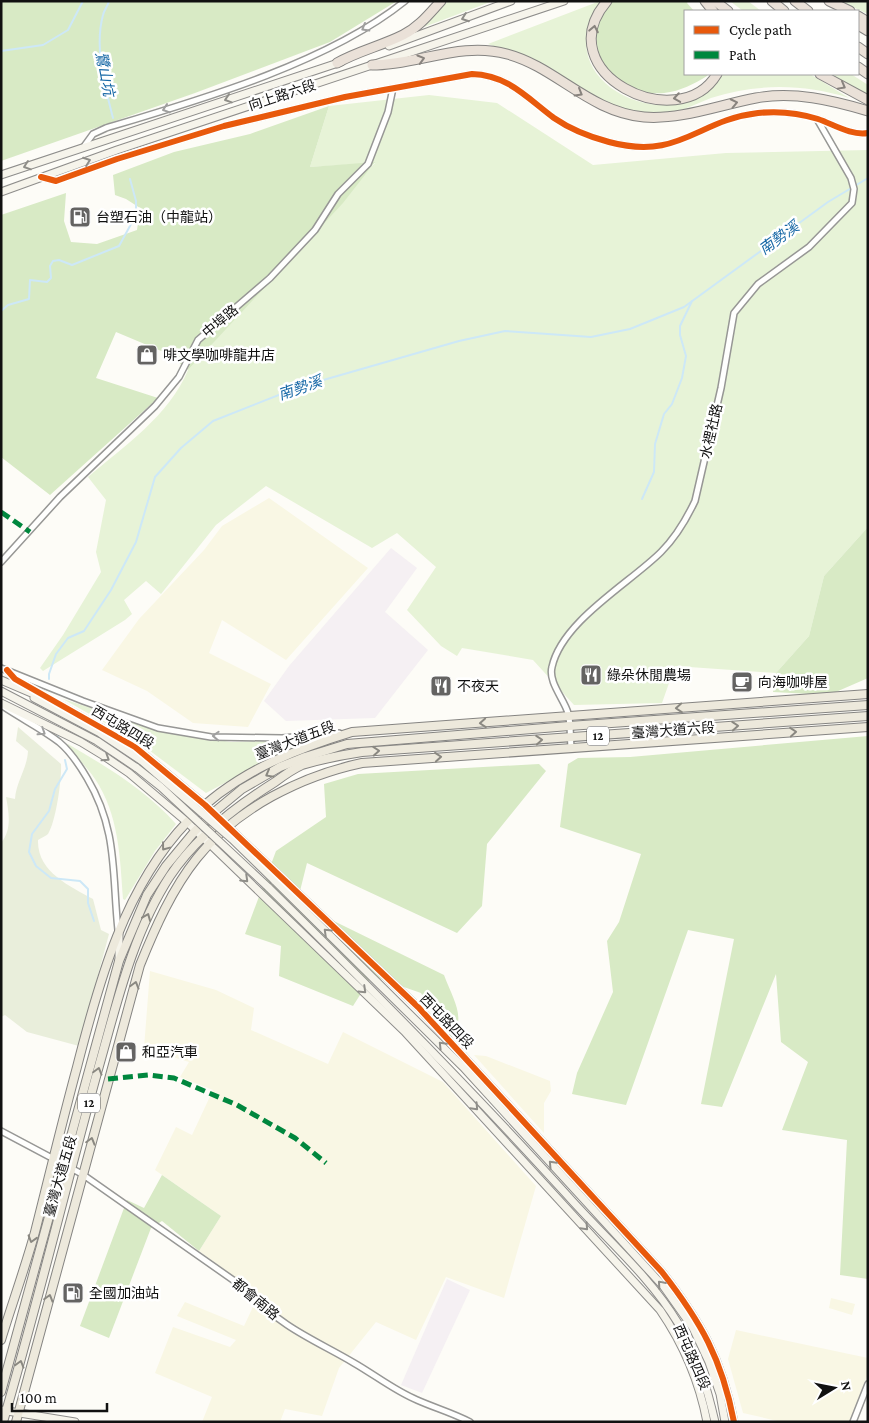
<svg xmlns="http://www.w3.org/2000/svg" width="869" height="1423" font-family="'Crimson Pro','Noto Sans TC',serif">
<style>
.industrial{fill:#f5f0f3}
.farmland{fill:#f9f7e4}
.green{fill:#e7f3d7}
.forest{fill:#d8eac5}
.cemetery{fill:#e9eedb}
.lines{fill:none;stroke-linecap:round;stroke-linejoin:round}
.stream{stroke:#cde8f7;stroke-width:2}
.street-casing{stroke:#979795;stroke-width:8}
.secondary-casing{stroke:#8e8d8b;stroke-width:9}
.primary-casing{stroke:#858482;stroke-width:10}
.highway-casing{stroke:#858482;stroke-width:11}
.street{stroke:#fffffe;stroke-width:5}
.secondary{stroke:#f6f4eb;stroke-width:7}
.primary{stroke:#ede9dc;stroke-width:8}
.highway{stroke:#eae1d8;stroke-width:9}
.secondary-bridge-casing{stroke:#8e8d8b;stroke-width:9;stroke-linecap:butt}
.secondary-bridge{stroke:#f6f4eb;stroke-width:7}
.quiet{stroke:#00873e;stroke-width:5;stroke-dasharray:10 5;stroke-linecap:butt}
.cycleway-casing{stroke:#fff;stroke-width:9}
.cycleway{stroke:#e8590c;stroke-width:6}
.oneway{stroke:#8f8e89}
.oneway2{stroke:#a0a09f}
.oneway3{stroke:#88837e}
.oneway4{stroke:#8a8881}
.labels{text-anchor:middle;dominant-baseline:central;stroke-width:5;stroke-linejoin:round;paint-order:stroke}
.shield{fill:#fff;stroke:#585858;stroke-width:1}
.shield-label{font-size:12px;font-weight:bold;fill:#111}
.street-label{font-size:14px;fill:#111;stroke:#fff}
.poi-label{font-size:14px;fill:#111;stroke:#fff;text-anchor:start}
.water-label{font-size:15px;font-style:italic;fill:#1768a6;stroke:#fff}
</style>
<rect width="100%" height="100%" fill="#fdfcf7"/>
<g class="industrial">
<polygon points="391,548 417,568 385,612 428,650 375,718 286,721 264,701 289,666"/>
<polygon points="447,1279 470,1290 422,1393 401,1385"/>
</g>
<g class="farmland">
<polygon points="269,498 368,568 286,660 222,620 209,653 271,684 248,727 193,723 147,691 102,670 139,619 204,550 222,526"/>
<polygon points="150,971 216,990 254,1008 251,1030 328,1064 343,1032 443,1082 536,1186 504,1298 446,1277 416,1340 376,1322 339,1368 322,1416 285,1409 280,1422 202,1422 212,1397 155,1373 173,1327 230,1347 236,1340 177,1316 185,1302 244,1326 252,1309 254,1291 199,1251 221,1216 155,1170 176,1127 192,1135 213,1090 180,1077 189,1062 144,1048"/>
<polygon points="474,1055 486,1056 550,1081 551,1091 544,1103 544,1133"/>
<polygon points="831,1298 855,1304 852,1315 829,1308"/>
<polygon points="736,1330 868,1358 867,1376 849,1422 782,1422 743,1413 728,1359"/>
</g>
<g class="green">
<polygon points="448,1 493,1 424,27"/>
<path d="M 600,1 L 603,1 C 538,83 680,145 723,74 L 810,74 L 849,98 C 804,84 757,83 711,98 C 693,105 677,114 657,114 C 613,116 544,70 504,50 L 488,44 Z"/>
<polygon points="730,1 748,1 761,11 743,11"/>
<polygon points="839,1 868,1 868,14"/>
<polygon points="830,74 851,74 868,85 868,97"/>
<path d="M 429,95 L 497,103 L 593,165 L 726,153 L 868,150 L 868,527 L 824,576 L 809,636 L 776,673 L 675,666 L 662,703 L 574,705 L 533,660 L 462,648 L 457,656 L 441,646 L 407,610 L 436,567 L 397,533 L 372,548 L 266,486 L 216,525 L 161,594 L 146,581 L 124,600 L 132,614 L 125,620 L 43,671 L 40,668 L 63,635 L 101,572 L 96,552 L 106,500 L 88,477 C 124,446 169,416 188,370 L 375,163 L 310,167 L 329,106 Z"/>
<polygon points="63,699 167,732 231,742 295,740 296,745 206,793 137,741"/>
<path d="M 68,744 C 107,767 146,790 176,824 L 155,851 L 125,900 L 123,899 C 120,857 119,815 95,779 C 87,767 76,757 67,746 Z"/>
</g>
<g class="forest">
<polygon points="1,1 397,1 330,42 195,93 1,161"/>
<path d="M 611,1 L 688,1 L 687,3 L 694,11 L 685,11 L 685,74 L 708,74 L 707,76 C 694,84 681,91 664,93 C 624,97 585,63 599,21 C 602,14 607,8 611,1 Z"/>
<polygon points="329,106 310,167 375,162 343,203 188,370 166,353 116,332 96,378 158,398 50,495 1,457 1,215 66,193 64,221 71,242 97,244 137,230 140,208 126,199 115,195 113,175 174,152 250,134"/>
<polygon points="868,527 868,678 829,695 773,692 776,673 809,636 824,576"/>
<polygon points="868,736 868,1279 840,1275 847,1140 782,1130 808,1062 781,1042 776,974 722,1107 701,1104 734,939 688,930 626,1105 572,1094 577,1073 613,992 607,941 619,922 641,854 560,827 568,764 578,758 630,757"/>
<path d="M 539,764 L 546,771 L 487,844 L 482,906 L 457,933 L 307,863 L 297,903 L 444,975 C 454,1002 470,1022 445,1044 L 435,1017 L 421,993 L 372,976 L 353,1006 L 279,976 L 281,946 L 245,934 L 276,851 L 326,817 L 324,784 L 358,774 Z"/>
<polygon points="162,1175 221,1216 199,1251 162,1221 151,1228 109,1338 80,1326 127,1200 144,1208"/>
</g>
<path class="cemetery" d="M 18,727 L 61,764 C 62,778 56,822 48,834 C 46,836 41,838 38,840 C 37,872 70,886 93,899 L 101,930 L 109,934 L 79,1046 L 27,1032 L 5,1015 L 1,1017 L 1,843 C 12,830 9,813 6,797 L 15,799 C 16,782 27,769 28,751 L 16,741 Z"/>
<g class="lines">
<g class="stream">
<path d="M 109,1 C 108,6 104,10 103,15 C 94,48 105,87 113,118"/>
<polyline points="1,51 43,45 68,30 83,1"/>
<polyline points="1,311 8,305 29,299 30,280 47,282 51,278 50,266 53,261 59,260 72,265 119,246 136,215 136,201 130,179"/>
<polyline points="642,499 654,472 655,444 664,414 672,404 682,378 686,356 680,335 680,326 692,301"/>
<polyline points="49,679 49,674 56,654 68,638 84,631 111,590 136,542 155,477 181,448 213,421 299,387 459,341 505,331 591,337 630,329 684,307 828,202 868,178"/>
<polyline points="58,736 58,737"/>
<polyline points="65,760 67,769 55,789 49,811 32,834 29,852 36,866 51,878 80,881 88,889 88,903 94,921"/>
</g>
<g class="street-casing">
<g id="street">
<path d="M 85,145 L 93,134 L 106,128 C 200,100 328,63 405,1"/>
<path d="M 41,177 L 56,181 L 117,159 L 224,126 L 345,97 L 472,74 C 508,75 527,98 554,118 C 570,129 590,137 609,142 C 680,161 697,120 758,113 C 777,111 799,113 818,119 C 833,124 851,136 868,133"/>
<polyline points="1,562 60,497 155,406 179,377 198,340 270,278 315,230 338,194 368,164 388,112 393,88"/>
<polyline points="1,668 83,701 158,728 211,737 282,738 339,733"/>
<polyline points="9,673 15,679 44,695"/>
<path d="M 4,707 C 22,719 42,729 59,742 C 71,752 80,766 87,778 C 118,830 112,874 118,930"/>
<path d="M 571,747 C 570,736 571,724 568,713 C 564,699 548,682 552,667 C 562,621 630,583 661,552 C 676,537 686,520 695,501 L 721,388 L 734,313 L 758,284 L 809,247 L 852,203 L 854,189 L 851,178 L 817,119"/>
<path d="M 1,1131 L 82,1174 L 253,1294 C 279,1327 319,1342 354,1363 C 375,1375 395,1391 417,1400 C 435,1408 453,1413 470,1422"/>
<polyline points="853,1422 868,1384"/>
</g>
</g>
<g class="secondary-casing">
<g id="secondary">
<polyline points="389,46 511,1"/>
<polyline points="1,175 341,62"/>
<polyline points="1,192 117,150 564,1"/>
<path d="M 1,680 L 62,706 L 135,747 L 205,805 L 418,1007 L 662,1272 C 701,1322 722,1359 734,1422"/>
<polyline points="1,691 97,741 137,768"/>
<polyline points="34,698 100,733 142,761"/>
<path d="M 1,703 L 81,742 L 104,756 L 129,773 L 187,822 L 404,1031 L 660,1310 C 684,1345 699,1380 707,1422"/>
<polyline points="274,880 463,1067 664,1287 693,1328 709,1362 720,1394 725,1422"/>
<path d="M 268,887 C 370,987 471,1089 567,1195 C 604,1237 649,1275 678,1323 C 697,1354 707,1387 715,1422"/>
<polyline points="119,934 119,961"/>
<polyline points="1,1410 75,1422"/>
</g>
</g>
<g class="primary-casing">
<g id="primary">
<path d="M 1,1340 C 12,1304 25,1268 35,1232 C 49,1177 62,1122 77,1067 C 99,981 125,886 188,821 C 233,774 290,751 352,732 L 868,694"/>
<polyline points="1,1392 119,961 147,895 166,866 195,831 213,813 242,789 280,767 305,757 347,744 569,726 868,705"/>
<path d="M 3,1422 C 37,1306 65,1189 97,1073 C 116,1007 132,934 170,876 C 196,837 235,807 275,782 C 283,776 293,769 302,765 C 322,759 342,755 362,752 L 868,716"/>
<path d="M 16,1422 L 140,965 C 155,928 172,889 197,858 C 237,808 301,776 362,763 L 868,727"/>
</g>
</g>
<g class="highway-casing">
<g id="highway">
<path d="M 607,1 C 546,73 679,138 717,74"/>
<polyline points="705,1 713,11"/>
<polyline points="715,1 728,11"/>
<polyline points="772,1 784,11"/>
<polyline points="795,1 808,11"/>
<polyline points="829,1 850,11"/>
<polyline points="858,16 868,22"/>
<polyline points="858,25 868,31"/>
<polyline points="858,47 868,54"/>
<path d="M 337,63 C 358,51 381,46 403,35 C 419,27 429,14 441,1"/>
<path d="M 372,65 C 418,65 461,41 507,54 C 556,67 589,112 644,117 C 681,120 719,105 756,98 C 793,91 832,100 868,111"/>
<polyline points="858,67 868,74"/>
<polyline points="820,74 868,100"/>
</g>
</g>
<use href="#street" class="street"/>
<use href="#secondary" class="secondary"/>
<use href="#primary" class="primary"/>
<use href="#highway" class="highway"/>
<g class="secondary-bridge-casing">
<g id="secondary-bridge">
<polyline points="142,761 232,839 274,880"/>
<polyline points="137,768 161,787 268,887"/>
</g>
</g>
<use href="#secondary-bridge" class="secondary-bridge"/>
<g class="quiet">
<polyline points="1,512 30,532"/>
<polyline points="108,1079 148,1075 174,1078 237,1105 295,1138 326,1163"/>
</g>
<g class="cycleway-casing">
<g id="cycleway">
<path d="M 41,177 L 56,181 L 117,159 L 224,126 L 345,97 L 472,74 C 508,75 527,98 554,118 C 570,129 590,137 609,142 C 680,161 697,120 758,113 C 777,111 799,113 818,119 C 833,124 851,136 868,133"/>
<path d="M 7,670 L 15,679 L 135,747 L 205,805 L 418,1007 L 662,1272 C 701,1322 722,1359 734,1422"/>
</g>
</g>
<use href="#cycleway" class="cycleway"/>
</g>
<defs><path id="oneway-chevron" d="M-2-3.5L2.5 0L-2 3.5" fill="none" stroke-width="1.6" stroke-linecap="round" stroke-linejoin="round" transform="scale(1.25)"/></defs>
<g class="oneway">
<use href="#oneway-chevron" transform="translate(465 18) rotate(160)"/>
<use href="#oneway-chevron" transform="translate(228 99) rotate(162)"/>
<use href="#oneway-chevron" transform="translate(87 161) rotate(-20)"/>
<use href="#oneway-chevron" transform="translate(27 166) rotate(161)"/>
<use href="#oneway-chevron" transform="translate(106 758) rotate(33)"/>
<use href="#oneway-chevron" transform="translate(245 879) rotate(44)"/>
<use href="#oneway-chevron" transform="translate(327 932) rotate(-136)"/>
<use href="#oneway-chevron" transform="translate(363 990) rotate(44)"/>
<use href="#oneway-chevron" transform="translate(442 1045) rotate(-134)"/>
<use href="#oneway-chevron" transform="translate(475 1107) rotate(47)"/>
<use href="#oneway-chevron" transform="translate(552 1164) rotate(-133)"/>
<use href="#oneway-chevron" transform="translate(585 1227) rotate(47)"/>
<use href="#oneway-chevron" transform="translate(661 1284) rotate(-131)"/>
</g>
<g class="oneway2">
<use href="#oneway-chevron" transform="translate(365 28) rotate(150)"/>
<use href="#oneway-chevron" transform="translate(166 109) rotate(162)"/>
<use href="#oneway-chevron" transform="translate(42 732) rotate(33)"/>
<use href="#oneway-chevron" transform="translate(216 736) rotate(-178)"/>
</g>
<g class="oneway3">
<use href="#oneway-chevron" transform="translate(594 29) rotate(-79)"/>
<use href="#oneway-chevron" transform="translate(421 59) rotate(-16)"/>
<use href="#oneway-chevron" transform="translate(842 86) rotate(29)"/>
<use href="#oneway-chevron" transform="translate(579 93) rotate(30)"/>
<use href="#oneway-chevron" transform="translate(677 98) rotate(171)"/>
<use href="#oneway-chevron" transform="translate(734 103) rotate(-12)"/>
</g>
<g class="oneway4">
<use href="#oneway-chevron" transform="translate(679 708) rotate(176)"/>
<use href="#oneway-chevron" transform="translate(483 723) rotate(176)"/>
<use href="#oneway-chevron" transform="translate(735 726) rotate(-4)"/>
<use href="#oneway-chevron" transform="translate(793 732) rotate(-4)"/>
<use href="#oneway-chevron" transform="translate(539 740) rotate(-4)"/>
<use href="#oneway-chevron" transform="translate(376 751) rotate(-4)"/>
<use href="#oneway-chevron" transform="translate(438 757) rotate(-5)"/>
<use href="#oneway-chevron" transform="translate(269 774) rotate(151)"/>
<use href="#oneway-chevron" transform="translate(165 847) rotate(127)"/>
<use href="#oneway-chevron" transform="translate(147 917) rotate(-68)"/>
<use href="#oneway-chevron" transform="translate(135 985) rotate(-74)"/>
<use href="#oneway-chevron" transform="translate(98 1071) rotate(-74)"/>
<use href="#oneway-chevron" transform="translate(91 1141) rotate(-74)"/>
<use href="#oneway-chevron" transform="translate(32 1239) rotate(107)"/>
<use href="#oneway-chevron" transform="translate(49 1298) rotate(-74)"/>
<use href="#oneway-chevron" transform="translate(20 1364) rotate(-74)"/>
</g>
<defs>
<g id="fuel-square" transform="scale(1.125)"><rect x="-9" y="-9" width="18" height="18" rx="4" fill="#646362" stroke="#fff"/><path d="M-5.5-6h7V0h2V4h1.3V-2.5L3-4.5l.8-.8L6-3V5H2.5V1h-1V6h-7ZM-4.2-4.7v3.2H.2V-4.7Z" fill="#fff"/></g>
<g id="shop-square" transform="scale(1.125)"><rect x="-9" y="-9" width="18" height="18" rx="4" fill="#646362" stroke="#fff"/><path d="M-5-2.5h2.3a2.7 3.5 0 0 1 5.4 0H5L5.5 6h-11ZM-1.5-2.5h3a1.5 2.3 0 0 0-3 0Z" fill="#fff"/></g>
<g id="restaurant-square" transform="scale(1.125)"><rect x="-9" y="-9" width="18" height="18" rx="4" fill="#646362" stroke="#fff"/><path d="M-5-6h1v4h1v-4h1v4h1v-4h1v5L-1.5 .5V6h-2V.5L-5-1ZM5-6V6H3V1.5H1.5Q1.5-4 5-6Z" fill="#fff"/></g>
<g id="cafe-square" transform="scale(1.125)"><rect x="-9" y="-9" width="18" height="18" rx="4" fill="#646362" stroke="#fff"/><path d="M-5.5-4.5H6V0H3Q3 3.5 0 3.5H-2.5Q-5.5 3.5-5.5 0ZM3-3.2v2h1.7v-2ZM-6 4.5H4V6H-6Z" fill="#fff"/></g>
</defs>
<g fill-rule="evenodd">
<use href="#fuel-square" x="80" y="217"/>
<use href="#shop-square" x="147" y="355"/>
<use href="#restaurant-square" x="591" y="675"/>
<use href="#cafe-square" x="742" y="682"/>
<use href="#restaurant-square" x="441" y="686"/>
<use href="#shop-square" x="126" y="1052"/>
<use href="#fuel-square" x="73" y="1293"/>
</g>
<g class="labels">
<g class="shield">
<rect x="587" y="726.5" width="22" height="19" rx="4"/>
<rect x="78" y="1093.5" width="22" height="19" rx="4"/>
</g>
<g class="shield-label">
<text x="598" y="736">12</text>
<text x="89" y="1103">12</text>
</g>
<g class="street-label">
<text transform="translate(282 95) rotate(-18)">向上路六段</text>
<text transform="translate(220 321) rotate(-40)">中埠路</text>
<text transform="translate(711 431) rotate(-77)">水裡社路</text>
<text transform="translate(123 727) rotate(31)">西屯路四段</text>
<text transform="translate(673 730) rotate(-4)">臺灣大道六段</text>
<text transform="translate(295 740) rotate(-21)">臺灣大道五段</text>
<text transform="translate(447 1021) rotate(46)">西屯路四段</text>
<text transform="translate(60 1176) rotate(-74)">臺灣大道五段</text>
<text transform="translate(256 1299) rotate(40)">都會南路</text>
<text transform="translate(692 1357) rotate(66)">西屯路四段</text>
</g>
<g class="poi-label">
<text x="96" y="217">台塑石油（中龍站）</text>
<text x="163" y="355">啡文學咖啡龍井店</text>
<text x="607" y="675">綠朵休閒農場</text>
<text x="758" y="682">向海咖啡屋</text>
<text x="457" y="686">不夜天</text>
<text x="142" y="1052">和亞汽車</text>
<text x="89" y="1293">全國加油站</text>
</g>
<g class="water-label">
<text transform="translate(105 74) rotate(79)">鷺山坑</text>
<text transform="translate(779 238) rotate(-36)">南勢溪</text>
<text transform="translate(300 388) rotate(-19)">南勢溪</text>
</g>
</g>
<rect width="869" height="1423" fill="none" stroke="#111111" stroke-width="5"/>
<rect x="684" y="10" width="175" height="65" fill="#ffffff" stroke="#a0a0a0"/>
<rect x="694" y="26" width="25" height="8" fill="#e8590c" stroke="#a0a0a0"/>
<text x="729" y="35" font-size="15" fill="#111111">Cycle path</text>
<rect x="694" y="51" width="25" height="8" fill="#00873e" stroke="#a0a0a0"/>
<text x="729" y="60" font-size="15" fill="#111111">Path</text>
<g transform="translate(834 1388) rotate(80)" stroke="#ffffff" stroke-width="4" paint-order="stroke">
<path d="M0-4L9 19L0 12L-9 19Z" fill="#111111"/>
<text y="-8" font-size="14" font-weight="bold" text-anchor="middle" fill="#111111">N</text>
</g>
<path d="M12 1403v8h95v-8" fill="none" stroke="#111111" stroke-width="2.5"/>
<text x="20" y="1403" font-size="15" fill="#111111" stroke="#ffffff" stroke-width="4" paint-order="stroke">100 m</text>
</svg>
